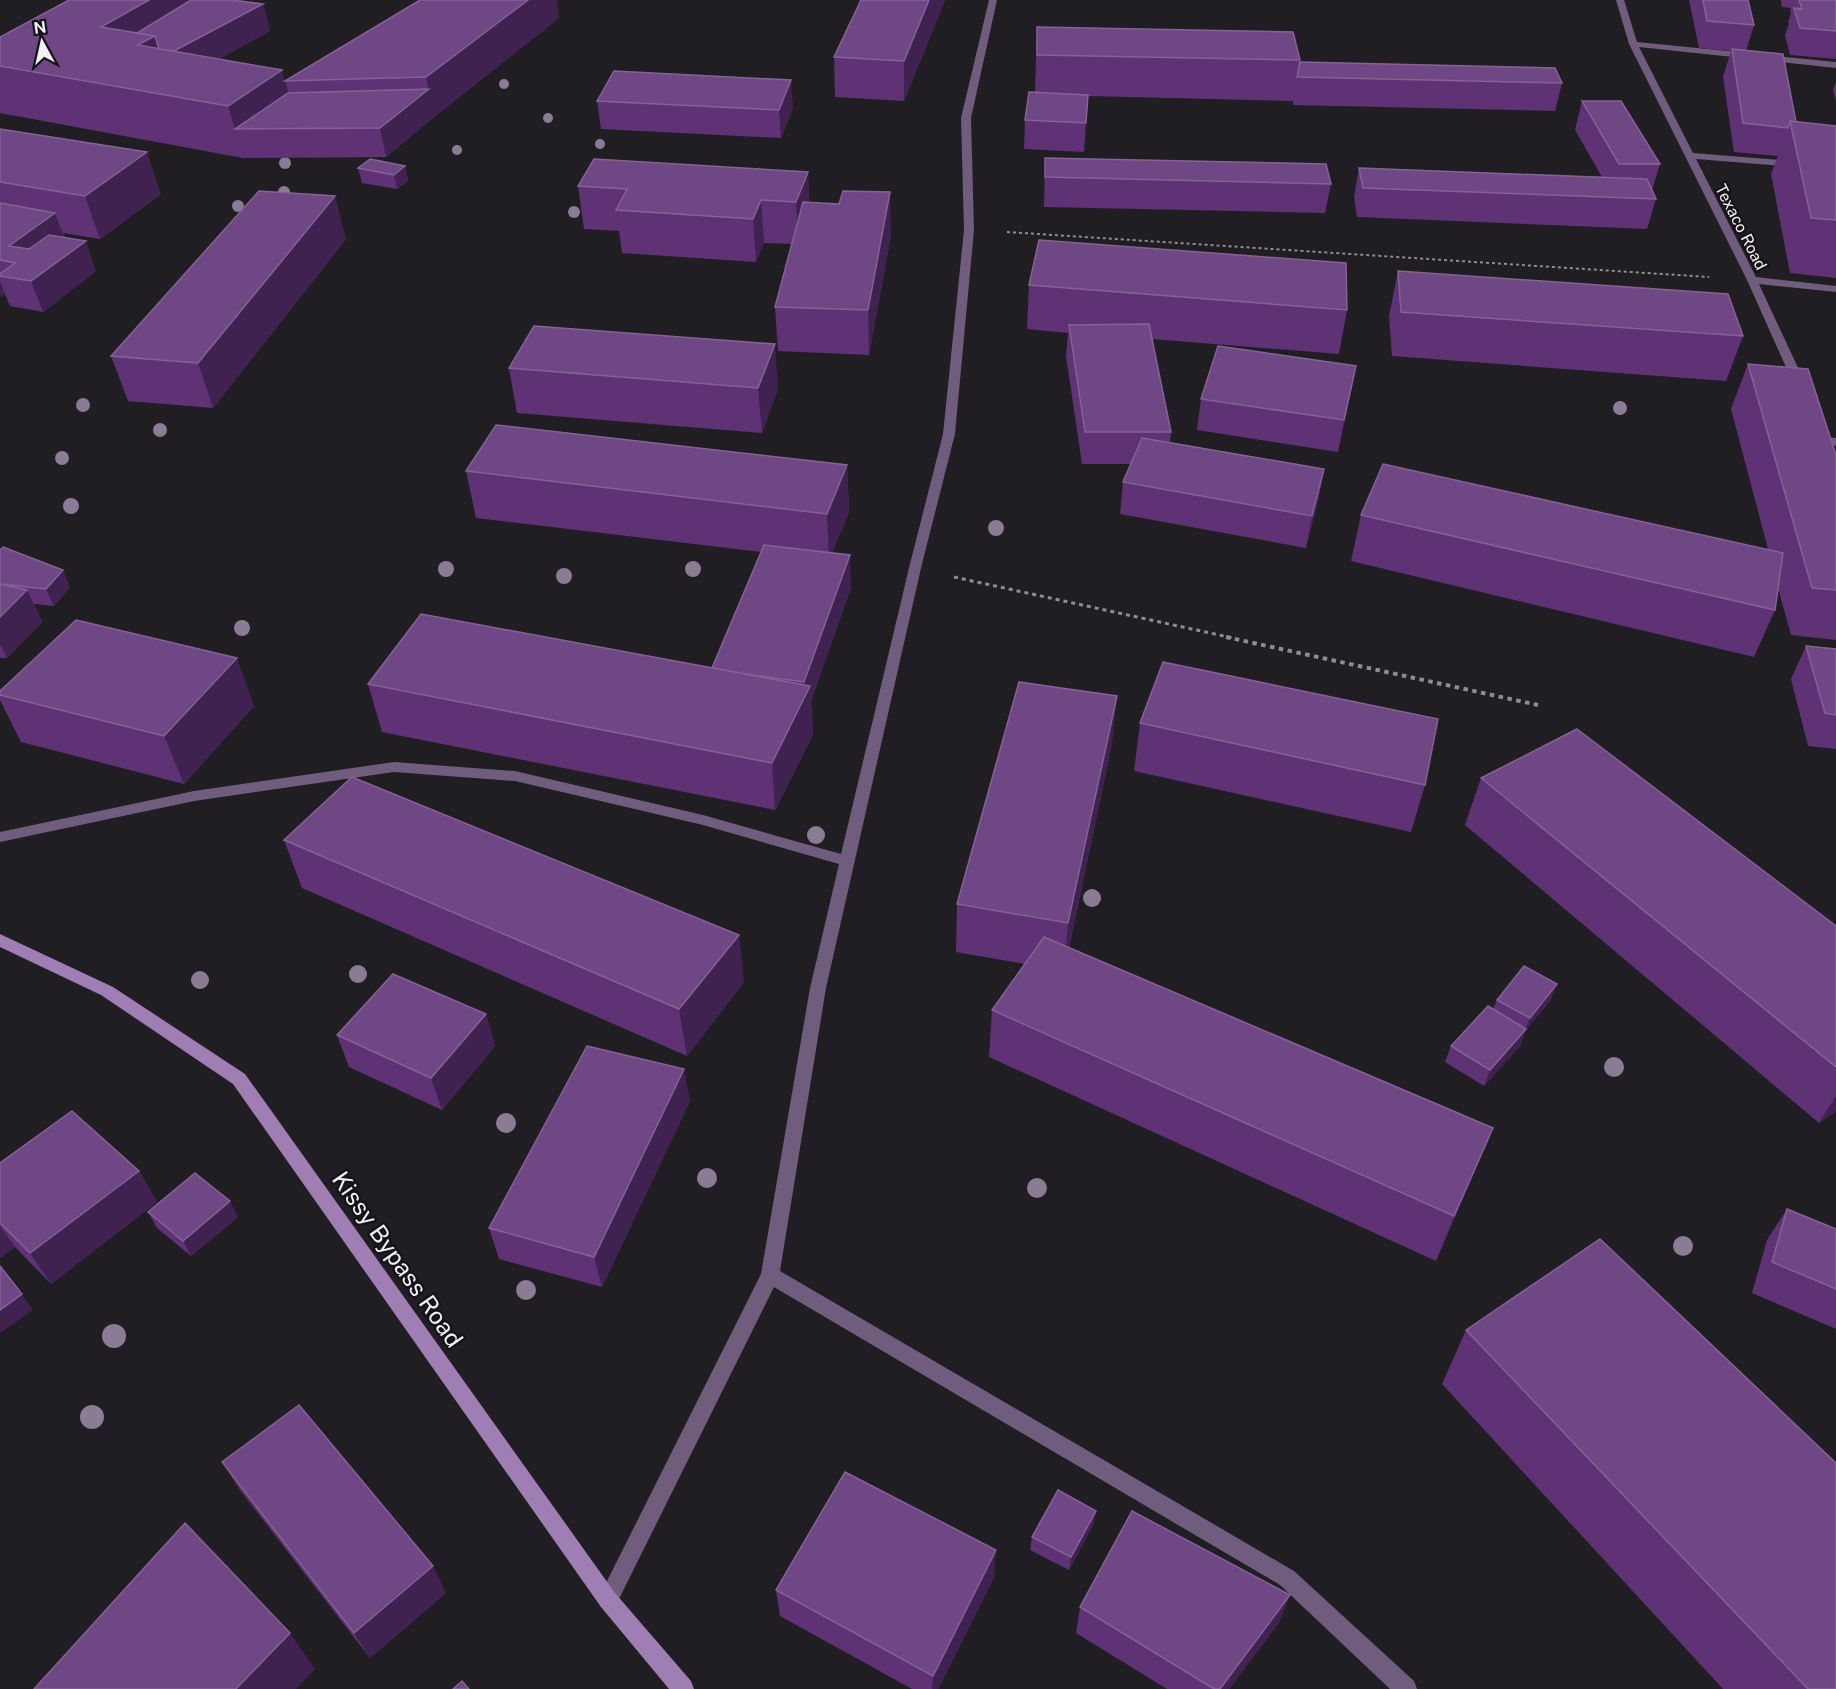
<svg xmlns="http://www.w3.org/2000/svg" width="1836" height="1689" font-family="'Public Sans',sans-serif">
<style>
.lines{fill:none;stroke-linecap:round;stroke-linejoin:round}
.path-far2{stroke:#8f8d91;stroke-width:2;stroke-dasharray:3 3;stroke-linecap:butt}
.path-far1{stroke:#8f8d91;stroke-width:3;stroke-dasharray:4 4;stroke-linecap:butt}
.path{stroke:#8f8d91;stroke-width:4;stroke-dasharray:4.5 4.5;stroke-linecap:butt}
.lane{fill:#705c7d;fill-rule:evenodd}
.street{fill:#705c7d;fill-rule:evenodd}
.secondary{fill:#9f7eb4;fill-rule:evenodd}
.tree{fill:#8b7c95}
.wall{fill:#5f3276}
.shaded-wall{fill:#3f224f}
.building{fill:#6f4784;stroke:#846296;stroke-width:1.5}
.labels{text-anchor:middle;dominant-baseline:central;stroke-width:5;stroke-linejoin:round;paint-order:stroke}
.far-street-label{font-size:16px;fill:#f3f1f4;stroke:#171419}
.near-street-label{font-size:24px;fill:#f3f1f4;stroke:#171419}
</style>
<rect width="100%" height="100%" fill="#201e22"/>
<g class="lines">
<polyline class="path-far2" points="1007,232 1709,277"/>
<polyline class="path-far1" points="954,577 1233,638"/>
<polyline class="path" points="1226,637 1538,705"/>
<polygon class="lane" points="989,0 997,0 971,118 974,230 955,434 921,568 826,988 780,1271 1294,1571 1414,1681 1417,1689 1390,1689 1280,1585 774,1287 615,1607 608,1611 601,1607 597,1600 601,1593 761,1274 810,988 839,864 703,825 515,781 394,772 194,801 0,842 0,832 194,791 394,762 515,771 703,815 841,854 909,568 943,434 964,230 961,118"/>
<g class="street">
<polygon points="1616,0 1624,0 1637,42 1836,62 1836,68 1639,47 1693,153 1794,161 1799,164 1794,167 1696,159 1756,277 1836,286 1836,292 1759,284 1806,385 1804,387 1796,387 1794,385 1747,280 1629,44"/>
<polygon points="1826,437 1836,438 1836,446 1822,443 1822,439"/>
</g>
<polygon class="secondary" points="0,934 113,987 245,1074 615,1593 691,1681 694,1689 669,1689 601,1607 233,1084 101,995 0,947"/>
</g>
<g class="tree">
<circle cx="504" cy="84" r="5"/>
<circle cx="548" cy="118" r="5"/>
<circle cx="600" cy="144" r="5"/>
<circle cx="457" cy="150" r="5"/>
<circle cx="285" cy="163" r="6"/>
<circle cx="284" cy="192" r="6"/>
<circle cx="238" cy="206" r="6"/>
<circle cx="574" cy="212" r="6"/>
<circle cx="83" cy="405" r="7"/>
<circle cx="1620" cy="408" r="7"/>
<circle cx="160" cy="430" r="7"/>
<circle cx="62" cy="458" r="7"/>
<circle cx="71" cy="506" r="8"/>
<circle cx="996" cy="528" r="8"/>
<circle cx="446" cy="569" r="8"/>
<circle cx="693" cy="569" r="8"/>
<circle cx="564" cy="576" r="8"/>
<circle cx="242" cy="628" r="8"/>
<circle cx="816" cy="835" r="9"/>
<circle cx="1092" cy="898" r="9"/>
<circle cx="358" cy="974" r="9"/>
<circle cx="200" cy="980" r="9"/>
<circle cx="1614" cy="1067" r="10"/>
<circle cx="506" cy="1123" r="10"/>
<circle cx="707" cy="1178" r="10"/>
<circle cx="1037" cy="1188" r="10"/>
<circle cx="1683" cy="1246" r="10"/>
<circle cx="526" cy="1290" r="10"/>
<circle cx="114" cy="1336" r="12"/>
<circle cx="92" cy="1417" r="12"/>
</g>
<g class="wall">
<polygon points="69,0 245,0 243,1 263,4 270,31 219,59 288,93 285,81 559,18 434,117 386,157 243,158 0,113 0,37"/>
<polygon points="861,0 945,0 904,101 835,97 834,57"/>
<polygon points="1689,0 1748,0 1754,25 1746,51 1796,122 1836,126 1836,278 1790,273 1771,174 1778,156 1734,152 1723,77 1731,51 1699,48"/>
<polygon points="1781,0 1836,0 1836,59 1790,55 1785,35 1789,24 1788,22 1791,14 1790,11 1791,8 1782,7"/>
<polygon points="1037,27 1300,60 1300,62 1562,83 1555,111 1293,105 1293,101 1088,96 1084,152 1024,149 1025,120 1035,92"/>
<polygon points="1836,82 1836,101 1833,90"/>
<polygon points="597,101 793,108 781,138 601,129"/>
<polygon points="1582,101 1660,164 1652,190 1656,199 1647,229 1357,217 1354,197 1359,168 1602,177 1575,130"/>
<polygon points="0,129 161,194 100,239 63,233 65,237 96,271 43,312 10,306 5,294 0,297"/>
<polygon points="1045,158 1331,184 1325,213 1044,207"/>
<polygon points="405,166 408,181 397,189 362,183 358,168"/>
<polygon points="808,172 809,202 891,235 869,355 778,351 775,307 792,244 764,243 756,262 622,253 619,231 584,229 578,186"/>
<polygon points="346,239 213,408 128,401 111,356"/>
<polygon points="1398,271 1743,336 1726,381 1392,356 1389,316"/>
<polygon points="1029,285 1347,310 1339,354 1152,339 1171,432 1170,442 1324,469 1318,501 1306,548 1120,514 1123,482 1131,464 1082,464 1066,356 1068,333 1027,329"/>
<polygon points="1748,364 1836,455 1836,640 1791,635 1778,588 1775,610 1754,657 1351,561 1361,515 1768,549 1731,409"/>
<polygon points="1356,366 1338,452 1197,430 1201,399"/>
<polygon points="509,368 778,389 762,433 517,413"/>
<polygon points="847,465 849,512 832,553 851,588 811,701 813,734 775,810 382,732 368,684 712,668 761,552 476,518 466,471"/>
<polygon points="0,550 70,587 54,606 34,604 42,622 7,658 0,658"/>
<polygon points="1806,646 1836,649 1836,749 1808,746 1791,679"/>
<polygon points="0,691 254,706 184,784 21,742 0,700"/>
<polygon points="1140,723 1425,785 1411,832 1134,771"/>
<polygon points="1112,744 1069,948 1493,1128 1474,1173 1436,1261 989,1057 992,1010 1025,964 956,952 957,904"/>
<polygon points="1481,778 1836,926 1836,1111 1819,1123 1465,825"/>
<polygon points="284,840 744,982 687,1056 302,888"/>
<polygon points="1557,984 1550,1001 1525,1031 1520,1046 1484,1086 1445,1062 1451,1046 1493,1009 1497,1000"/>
<polygon points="486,1014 495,1046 442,1110 349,1067 337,1035"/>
<polygon points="690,1101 602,1287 499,1259 489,1228"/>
<polygon points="0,1163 139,1171 157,1202 51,1284 15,1247 0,1258"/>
<polygon points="1787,1209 1836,1229 1836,1329 1752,1293 1767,1240"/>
<polygon points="148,1212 238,1217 191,1256 157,1228"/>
<polygon points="1466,1330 1836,1689 1723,1689 1442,1384"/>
<polygon points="222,1462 446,1593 370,1658 240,1490"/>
<polygon points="1096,1511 1093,1525 1069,1570 1030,1550 1032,1537"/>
<polygon points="994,1577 938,1689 912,1689 780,1616 776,1590"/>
<polygon points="1080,1607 1280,1621 1229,1689 1167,1689 1076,1633"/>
</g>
<g class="shaded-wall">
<polygon points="149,0 245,0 159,52 263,4 270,31 170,86 101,27"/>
<polygon points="528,0 557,0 559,18 434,117 426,77"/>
<polygon points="929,0 945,0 904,101 904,61"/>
<polygon points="282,70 296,121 235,129 228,106"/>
<polygon points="791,80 793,108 781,138 779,110"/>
<polygon points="429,89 434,117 386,157 380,128"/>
<polygon points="147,152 161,194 100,239 85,196"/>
<polygon points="405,166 408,181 397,189 394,175"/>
<polygon points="808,172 810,215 798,245 796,202"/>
<polygon points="890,192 891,235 869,355 868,310"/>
<polygon points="335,196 346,239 213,408 198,363"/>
<polygon points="761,200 764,243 756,262 753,219"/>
<polygon points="55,213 66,242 21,276 9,246"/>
<polygon points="86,241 96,271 43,312 31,281"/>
<polygon points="0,281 5,294 0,297"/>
<polygon points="775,344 778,389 762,433 758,388"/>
<polygon points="1356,366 1350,397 1338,452 1344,420"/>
<polygon points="847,465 849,512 829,561 827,514"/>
<polygon points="1324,469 1318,501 1306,548 1312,516"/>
<polygon points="850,555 851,588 811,701 813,734 775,810 772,763 805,696 804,682"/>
<polygon points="63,570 70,587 54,606 46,589"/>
<polygon points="27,590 42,622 7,658 0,644 0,617"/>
<polygon points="237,658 254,706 184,784 164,736"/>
<polygon points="1117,696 1112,744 1064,970 1068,923"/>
<polygon points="739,935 744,982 687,1056 679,1009"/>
<polygon points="1557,984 1550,1001 1525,1031 1520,1046 1484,1086 1490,1070 1524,1032 1530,1018"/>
<polygon points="486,1014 495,1046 442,1110 431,1078"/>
<polygon points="684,1069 690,1101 602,1287 594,1257"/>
<polygon points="1836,1096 1836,1111 1819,1123"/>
<polygon points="1493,1128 1474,1173 1436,1261 1454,1216"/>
<polygon points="139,1171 157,1202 51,1284 30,1253"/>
<polygon points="230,1201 238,1217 191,1256 183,1241"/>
<polygon points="0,1226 15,1247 0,1258"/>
<polygon points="22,1294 33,1310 0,1333 0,1310"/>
<polygon points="1096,1511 1093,1525 1069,1570 1071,1557"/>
<polygon points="996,1550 994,1577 938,1689 932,1689 933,1676"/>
<polygon points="433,1566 446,1593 370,1658 354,1633"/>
<polygon points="1290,1595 1280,1621 1229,1689 1220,1689"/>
<polygon points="290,1633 315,1669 296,1689 236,1689"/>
</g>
<g class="building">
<polygon points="69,0 149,0 101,27 155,36 138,45 282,70 228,106 0,66 0,37"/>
<polygon points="191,0 231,0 263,4 174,51 159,49 155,36 137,33"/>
<polygon points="420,0 528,0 426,77 285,81"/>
<polygon points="861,0 929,0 904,61 834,57"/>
<polygon points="1703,0 1748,0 1754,25 1707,21"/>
<polygon points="1799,0 1836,0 1836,31 1800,28 1794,8 1802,9"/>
<polygon points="1037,27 1293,32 1300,60 1037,55"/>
<polygon points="1732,49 1783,54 1796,122 1790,121 1788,128 1743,123"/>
<polygon points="1300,62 1555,68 1562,83 1297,77"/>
<polygon points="614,71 791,80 779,110 597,101"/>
<polygon points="429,89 380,128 235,129 288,93"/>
<polygon points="1029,92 1088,95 1086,123 1025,120"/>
<polygon points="1582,101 1621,101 1660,164 1619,164"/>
<polygon points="1790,121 1836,126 1836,220 1811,218"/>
<polygon points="0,129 147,152 85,196 0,182"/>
<polygon points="1045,158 1326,164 1331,184 1045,177"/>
<polygon points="370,159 405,166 394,175 358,168"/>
<polygon points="594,159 808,172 796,202 761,200 753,219 616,210 627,189 578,186"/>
<polygon points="1359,168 1647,179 1656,199 1363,188"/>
<polygon points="259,191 335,196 198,363 111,356"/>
<polygon points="843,191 890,192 868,310 775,307 803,202 839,204"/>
<polygon points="0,203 55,213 9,246 29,249 49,235 86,241 31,281 0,276 0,274 15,263 0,260"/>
<polygon points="1039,240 1346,263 1347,310 1029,285"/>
<polygon points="1398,271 1728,294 1743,336 1401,312"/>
<polygon points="1149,324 1171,432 1085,432 1069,325"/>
<polygon points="534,326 775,344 758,388 509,368"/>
<polygon points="1218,346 1356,366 1344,420 1201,399"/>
<polygon points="1748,364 1808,369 1836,455 1836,590 1812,588"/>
<polygon points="496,425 847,465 827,514 466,471"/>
<polygon points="1142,438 1324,469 1312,516 1123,482"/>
<polygon points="1383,464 1783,553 1775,610 1361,515"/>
<polygon points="764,545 850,555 804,682 746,674 712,668"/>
<polygon points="3,547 63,570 46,589 0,584 0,550"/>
<polygon points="0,584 27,590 0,617"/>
<polygon points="421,614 810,686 772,763 368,684"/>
<polygon points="76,620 237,658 164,736 0,695 0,691"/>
<polygon points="1806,646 1836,649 1836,715 1825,713"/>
<polygon points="1163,662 1438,719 1425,785 1140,723"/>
<polygon points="1019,682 1117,696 1068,923 957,904"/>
<polygon points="1577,729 1836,926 1836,1067 1481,778"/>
<polygon points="352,777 739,935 679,1009 284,840"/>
<polygon points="1044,937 1493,1128 1454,1216 992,1010"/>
<polygon points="1524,966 1557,984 1530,1018 1497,1000"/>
<polygon points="393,974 486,1014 431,1078 337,1035"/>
<polygon points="1488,1006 1526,1029 1490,1070 1451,1046"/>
<polygon points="587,1046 684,1069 594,1257 489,1228"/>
<polygon points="72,1111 139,1171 30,1253 0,1223 0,1163"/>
<polygon points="195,1173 230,1201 183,1241 148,1212"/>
<polygon points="1787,1209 1836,1229 1836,1289 1772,1262"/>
<polygon points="1600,1239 1836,1463 1836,1689 1808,1689 1466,1330"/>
<polygon points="0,1266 22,1294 0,1310"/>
<polygon points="299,1405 433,1566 354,1633 222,1462"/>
<polygon points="845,1472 996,1550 933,1676 776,1590"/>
<polygon points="1058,1490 1096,1511 1071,1557 1032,1537"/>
<polygon points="1132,1511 1290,1595 1220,1689 1214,1689 1080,1607"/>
<polygon points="185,1523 290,1633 236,1689 34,1689"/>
<polygon points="462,1681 469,1689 453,1689"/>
</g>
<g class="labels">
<g class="far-street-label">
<text transform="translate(1741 227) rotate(63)">Texaco Road</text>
</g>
<g class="near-street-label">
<text transform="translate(398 1259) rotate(55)">Kissy Bypass Road</text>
</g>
</g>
<g transform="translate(42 42) rotate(352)" stroke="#171419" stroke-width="4.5" paint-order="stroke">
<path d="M0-4.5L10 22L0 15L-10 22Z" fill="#f3f1f4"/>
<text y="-9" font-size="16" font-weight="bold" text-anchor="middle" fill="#f3f1f4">N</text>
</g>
</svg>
